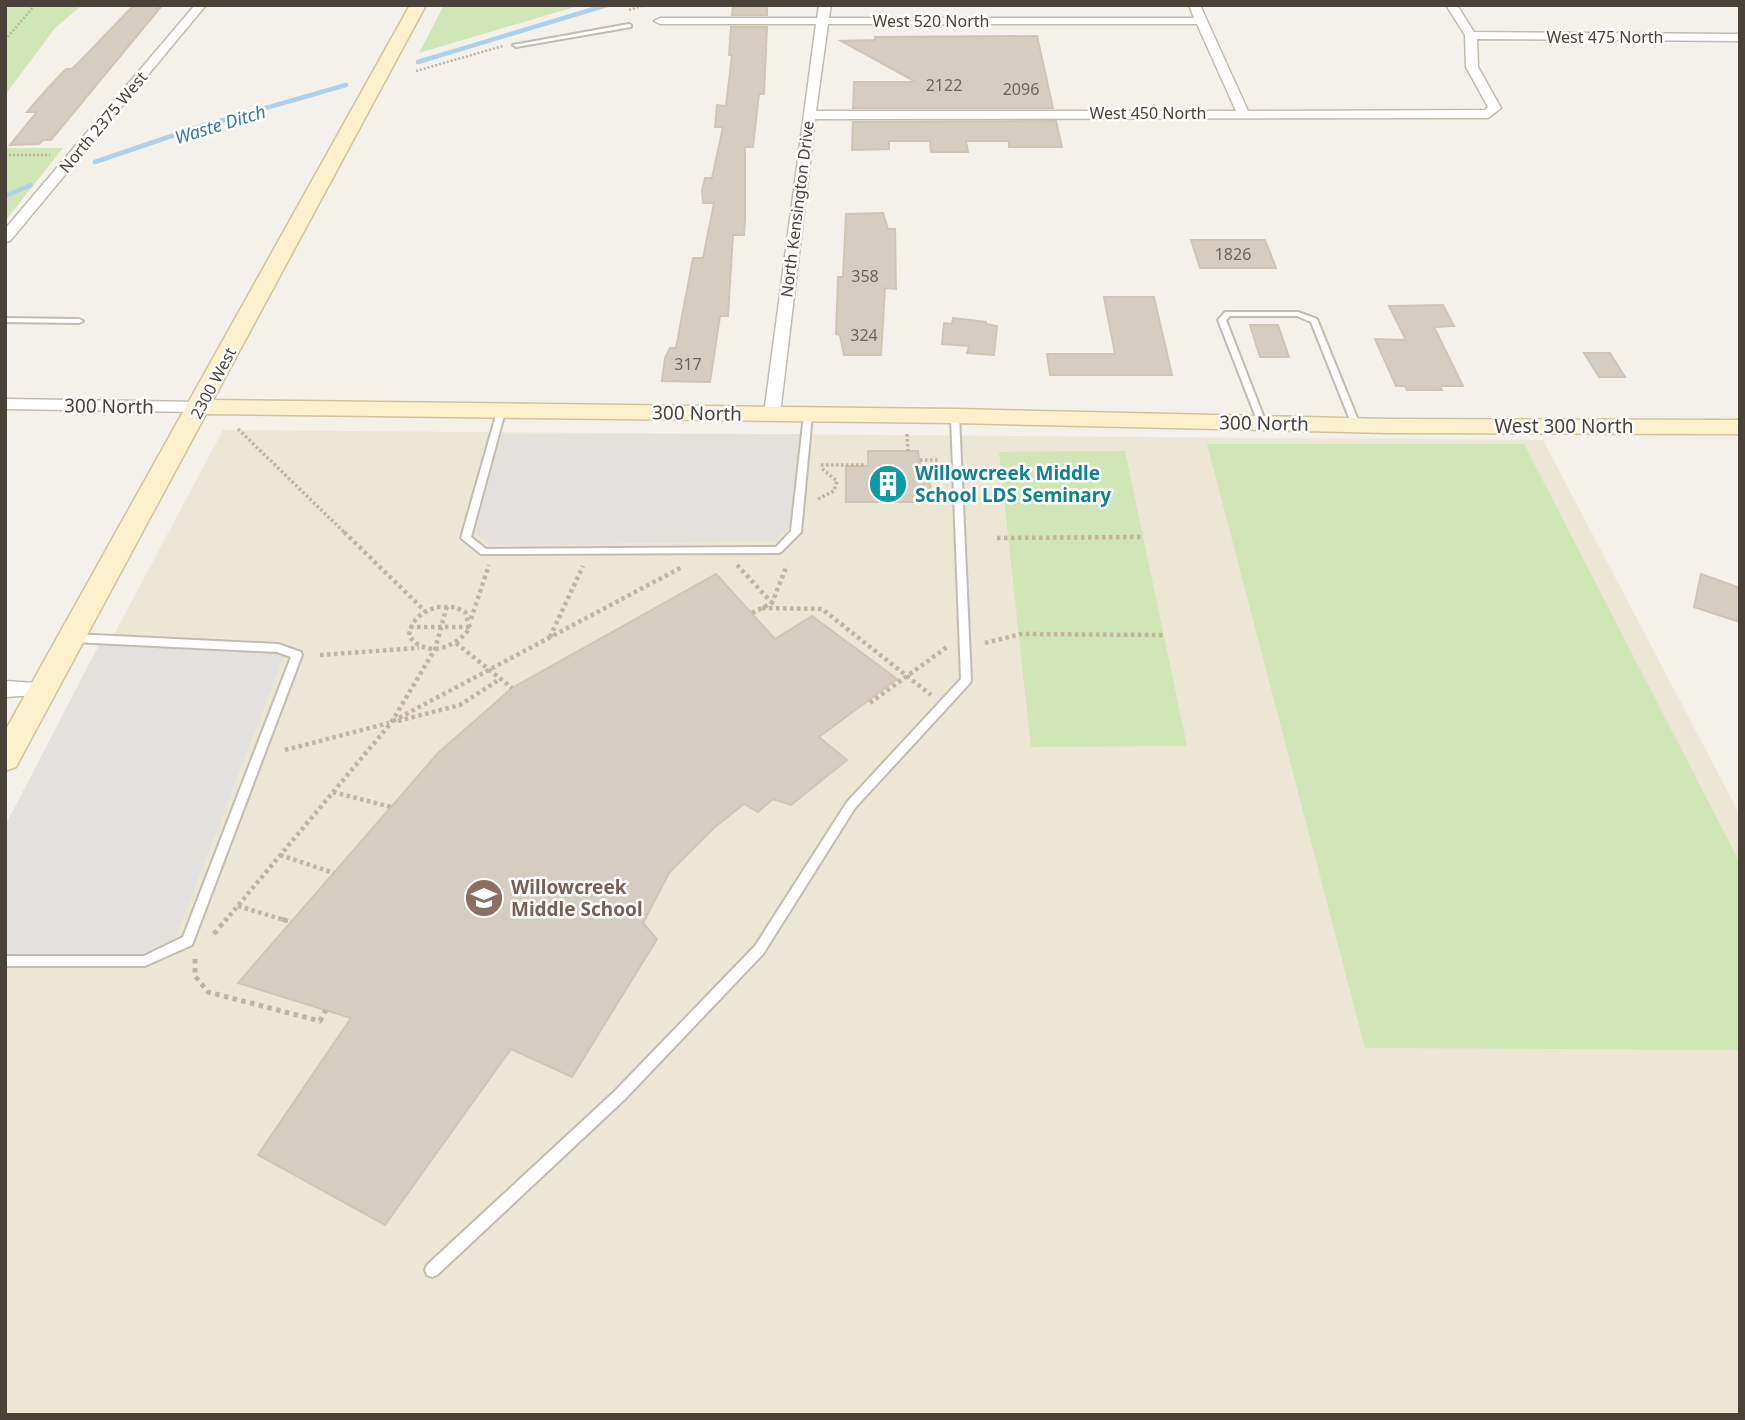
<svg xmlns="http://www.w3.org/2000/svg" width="1745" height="1420" font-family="'Noto Sans',sans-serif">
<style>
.education{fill:#ece6d5}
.green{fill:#d0e6b6}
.parking{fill:#e3e1de}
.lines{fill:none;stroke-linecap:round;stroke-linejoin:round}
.stream{stroke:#abd2ed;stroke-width:4.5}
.building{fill:#d5cdc0;stroke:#d0c5b4;stroke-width:2}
.lane-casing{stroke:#c2bcb0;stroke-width:4}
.street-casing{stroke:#c2bcb0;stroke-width:3}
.secondary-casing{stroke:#d1c39c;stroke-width:3}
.path-far3{stroke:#c0b49f;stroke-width:2.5;stroke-dasharray:2 2;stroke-linecap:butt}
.path-far2{stroke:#c0b49f;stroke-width:3.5;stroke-dasharray:2.5 2.5;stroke-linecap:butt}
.path-far1{stroke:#c0b49f;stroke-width:4.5;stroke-dasharray:3.5 3.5;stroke-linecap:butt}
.path{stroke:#c0b49f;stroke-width:5;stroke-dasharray:4.5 4.5;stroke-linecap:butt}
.lane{fill:#fff;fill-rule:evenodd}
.street{fill:#fff;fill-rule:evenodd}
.secondary{fill:#fcf0cd;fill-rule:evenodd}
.labels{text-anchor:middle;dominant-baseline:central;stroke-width:5;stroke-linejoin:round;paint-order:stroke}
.far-street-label{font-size:16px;fill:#484239;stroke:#fff}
.number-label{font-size:16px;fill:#6b655b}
.far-water-label{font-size:18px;font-style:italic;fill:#3578a7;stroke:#fff}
.street-label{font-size:19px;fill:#484239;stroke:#fff}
.culture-label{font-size:19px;font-weight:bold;fill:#0d838f;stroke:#fff;text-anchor:start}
.education-label{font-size:19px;font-weight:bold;fill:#785e54;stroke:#fff;text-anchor:start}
</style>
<rect width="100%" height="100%" fill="#f4f1ea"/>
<polygon class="education" points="223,430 1543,440 1740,815 1740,1415 5,1415 5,839"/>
<g class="green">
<polygon points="5,5 82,5 55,28 5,95"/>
<polygon points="444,5 581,5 419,53"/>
<polygon points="5,148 63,148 5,221"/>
<polygon points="1207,444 1524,444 1740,863 1740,1050 1365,1048"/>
<polygon points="1125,451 1187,746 1031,747 999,452"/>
</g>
<g class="parking">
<polygon points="502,434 800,434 790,527 774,541 490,545 474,533"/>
<polygon points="99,645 285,654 173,944 147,955 5,956 5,826"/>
</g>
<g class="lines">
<g class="stream">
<polyline points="418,62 607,5"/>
<polyline points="95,162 192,129 346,85"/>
<polyline points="5,196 31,185"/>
</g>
</g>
<g class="building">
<polygon points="134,5 157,5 156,8 160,8 51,140 43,140 39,144 10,145 37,112 27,112 47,89 66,69 72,69 83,58"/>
<polygon points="733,5 767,5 767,15 732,15"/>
<polygon points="731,27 767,27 764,94 759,94 753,147 745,147 745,219 744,235 733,235 728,316 720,316 710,382 662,381 665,358 670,348 676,348 693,258 703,258 714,203 703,203 702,190 705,178 712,178 723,127 715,127 717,105 726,106 732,55 729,55"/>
<polygon points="1037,36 1053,108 853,108 854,82 916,82 841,41 875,40 875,37"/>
<polygon points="1056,121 1062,147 1009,147 1009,141 966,141 968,152 931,152 930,141 889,141 889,149 852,150 853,122"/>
<polygon points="883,213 888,229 895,229 896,289 885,288 881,355 844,355 840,335 836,334 838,277 843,277 846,214"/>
<polygon points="1191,240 1265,240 1276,268 1200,268"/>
<polygon points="1104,297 1154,297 1172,375 1050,375 1047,354 1115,354"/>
<polygon points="1443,305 1454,326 1434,327 1463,386 1440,386 1442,390 1407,390 1405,386 1396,386 1375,339 1406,340 1389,306"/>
<polygon points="953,318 986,322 986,324 997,326 994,355 967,353 969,346 942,344 944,323 952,324"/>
<polygon points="1250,325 1278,325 1289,357 1260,357"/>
<polygon points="1584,353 1610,353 1625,377 1599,377"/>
<polygon points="868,451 918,451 920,466 928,466 932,502 846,502 846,466 868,466"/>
<polygon points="716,574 775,639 812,616 897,679 819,737 847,760 791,805 773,799 758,812 744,804 715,827 669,873 643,923 657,939 572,1077 511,1049 385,1225 258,1155 351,1018 238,983 438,753 512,688"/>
<polygon points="1701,574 1740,588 1740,622 1694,607"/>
</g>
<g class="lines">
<g class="lane-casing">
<g id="lane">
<polygon points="629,24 631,25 631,27 516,47 513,45"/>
<polygon points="1225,312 1298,312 1317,319 1360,425 1359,427 1353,427 1352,425 1311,322 1297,316 1230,316 1226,320 1266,423 1262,426 1259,425 1218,320"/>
<polygon points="5,318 79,319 83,321 79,323 5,322"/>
<polygon points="501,409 505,412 471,537 486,549 776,547 791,531 804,415 808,412 812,415 801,532 781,552 778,553 481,554 461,538 497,412"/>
<polygon points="955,413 959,416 971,680 970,683 855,808 763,954 624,1100 437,1275 432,1277 427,1275 425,1270 427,1265 614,1092 755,946 847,802 961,679 951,416"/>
<polygon points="73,634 278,644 301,652 302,655 192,945 145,966 5,966 5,956 144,956 183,937 291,657 277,652 73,642 68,638"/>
</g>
</g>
<g class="street-casing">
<g id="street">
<polygon points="195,5 206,5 10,241 5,242 5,229"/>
<path d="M 819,5 L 831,5 L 829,18 L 1194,18 L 1189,5 L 1200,5 L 1248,111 L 1485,110 L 1488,107 L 1466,67 L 1465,35 L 1446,5 L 1457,5 L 1474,32 L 1740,34 L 1740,41 L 1477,39 L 1478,67 L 1501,108 L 1488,118 L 815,119 L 780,414 L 772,419 L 764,414 L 816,24 L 660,24 L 654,21 L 660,18 L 817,18 ZM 828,24 L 1197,24 L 1236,111 L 816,111 Z"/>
<polygon points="5,399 199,402 207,407 199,412 5,409"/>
<polygon points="5,681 52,684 55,689 52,694 5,697"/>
</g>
</g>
<g class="secondary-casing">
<polygon id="secondary" points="410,5 426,5 213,400 955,409 1388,419 1740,420 1740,434 1388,433 955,423 206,414 16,767 5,771 5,731"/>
</g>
<g class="path-far3">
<polyline points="629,10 645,5"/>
<polyline points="5,40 35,5"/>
<polyline points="416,71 503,46"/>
<polyline points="5,155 50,155"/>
</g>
<g class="path-far2">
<polyline points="238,429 346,534"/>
<polyline points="907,434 908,451"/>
<polyline points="920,460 940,460"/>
<polyline points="821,465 866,465"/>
<polyline points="818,499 834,491 837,481 820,467"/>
</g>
<g class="path-far1">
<polyline points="344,532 425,611"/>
<polyline points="997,538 1144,537"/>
<polyline points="737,565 772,603"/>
<path d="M 437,607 L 455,607 L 465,612 L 470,628 C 455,648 427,659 409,636 C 411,619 422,612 437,607 Z"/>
<polyline points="762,608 822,609 931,695"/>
<polyline points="752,613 772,603 787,565"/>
<polyline points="471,619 489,565"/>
<polyline points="410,627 470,627"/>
<polyline points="550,637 583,566"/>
<polyline points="456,643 512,688"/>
<polyline points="985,643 1021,634 1164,635"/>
<polyline points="320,655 419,648"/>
<polyline points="870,703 947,647"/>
<polyline points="393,721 682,567"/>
<polyline points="398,721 460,705 497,681"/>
<polyline points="285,750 389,723"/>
<polyline points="333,792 391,807"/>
<polyline points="280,855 334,873"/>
<polyline points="238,906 288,921"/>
<polyline points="225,921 391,723 435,649 447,606"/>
</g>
<g class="path">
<polyline points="282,919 291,922"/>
<polyline points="214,934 226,919"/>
<polyline points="195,959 195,976 208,992 320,1021 326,1010"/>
</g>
<use href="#lane" class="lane"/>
<use href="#street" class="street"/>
<use href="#secondary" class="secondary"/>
</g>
<defs>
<g id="building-disc" transform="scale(2.0125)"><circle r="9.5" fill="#0f9aa8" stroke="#fff"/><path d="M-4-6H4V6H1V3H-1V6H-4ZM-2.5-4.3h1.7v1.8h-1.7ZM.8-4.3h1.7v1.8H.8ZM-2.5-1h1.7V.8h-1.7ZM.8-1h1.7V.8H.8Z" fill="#fff"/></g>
<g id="school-disc" transform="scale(2.0125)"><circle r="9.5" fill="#8d6e63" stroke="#fff"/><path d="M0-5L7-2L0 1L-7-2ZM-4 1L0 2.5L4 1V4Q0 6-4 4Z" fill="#fff"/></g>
</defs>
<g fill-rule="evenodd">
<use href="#building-disc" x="888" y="484"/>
<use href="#school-disc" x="484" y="898"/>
</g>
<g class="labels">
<g class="far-street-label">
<text x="931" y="21">West 520 North</text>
<text x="1605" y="37">West 475 North</text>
<text x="1148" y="113">West 450 North</text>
<text transform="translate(103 122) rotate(-50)">North 2375 West</text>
<text transform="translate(797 209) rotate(-83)">North Kensington Drive</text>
<text transform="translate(213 383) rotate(-62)">2300 West</text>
</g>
<g class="number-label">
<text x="944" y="85">2122</text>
<text x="1021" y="89">2096</text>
<text x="1233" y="254">1826</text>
<text x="865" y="276">358</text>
<text x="864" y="335">324</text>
<text x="688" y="364">317</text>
</g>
<g class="far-water-label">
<text transform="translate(220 124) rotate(-17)">Waste Ditch</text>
</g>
<g class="street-label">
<text transform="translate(109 406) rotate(1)">300 North</text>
<text transform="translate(697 413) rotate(1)">300 North</text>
<text transform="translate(1264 423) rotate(1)">300 North</text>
<text x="1564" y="426">West 300 North</text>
</g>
<g class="culture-label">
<text x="915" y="473">Willowcreek Middle<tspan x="915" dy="22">School LDS Seminary</tspan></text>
</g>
<g class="education-label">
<text x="511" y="887">Willowcreek<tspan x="511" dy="22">Middle School</tspan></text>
</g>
</g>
<rect width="1745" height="1420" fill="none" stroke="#484239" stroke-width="14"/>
</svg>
